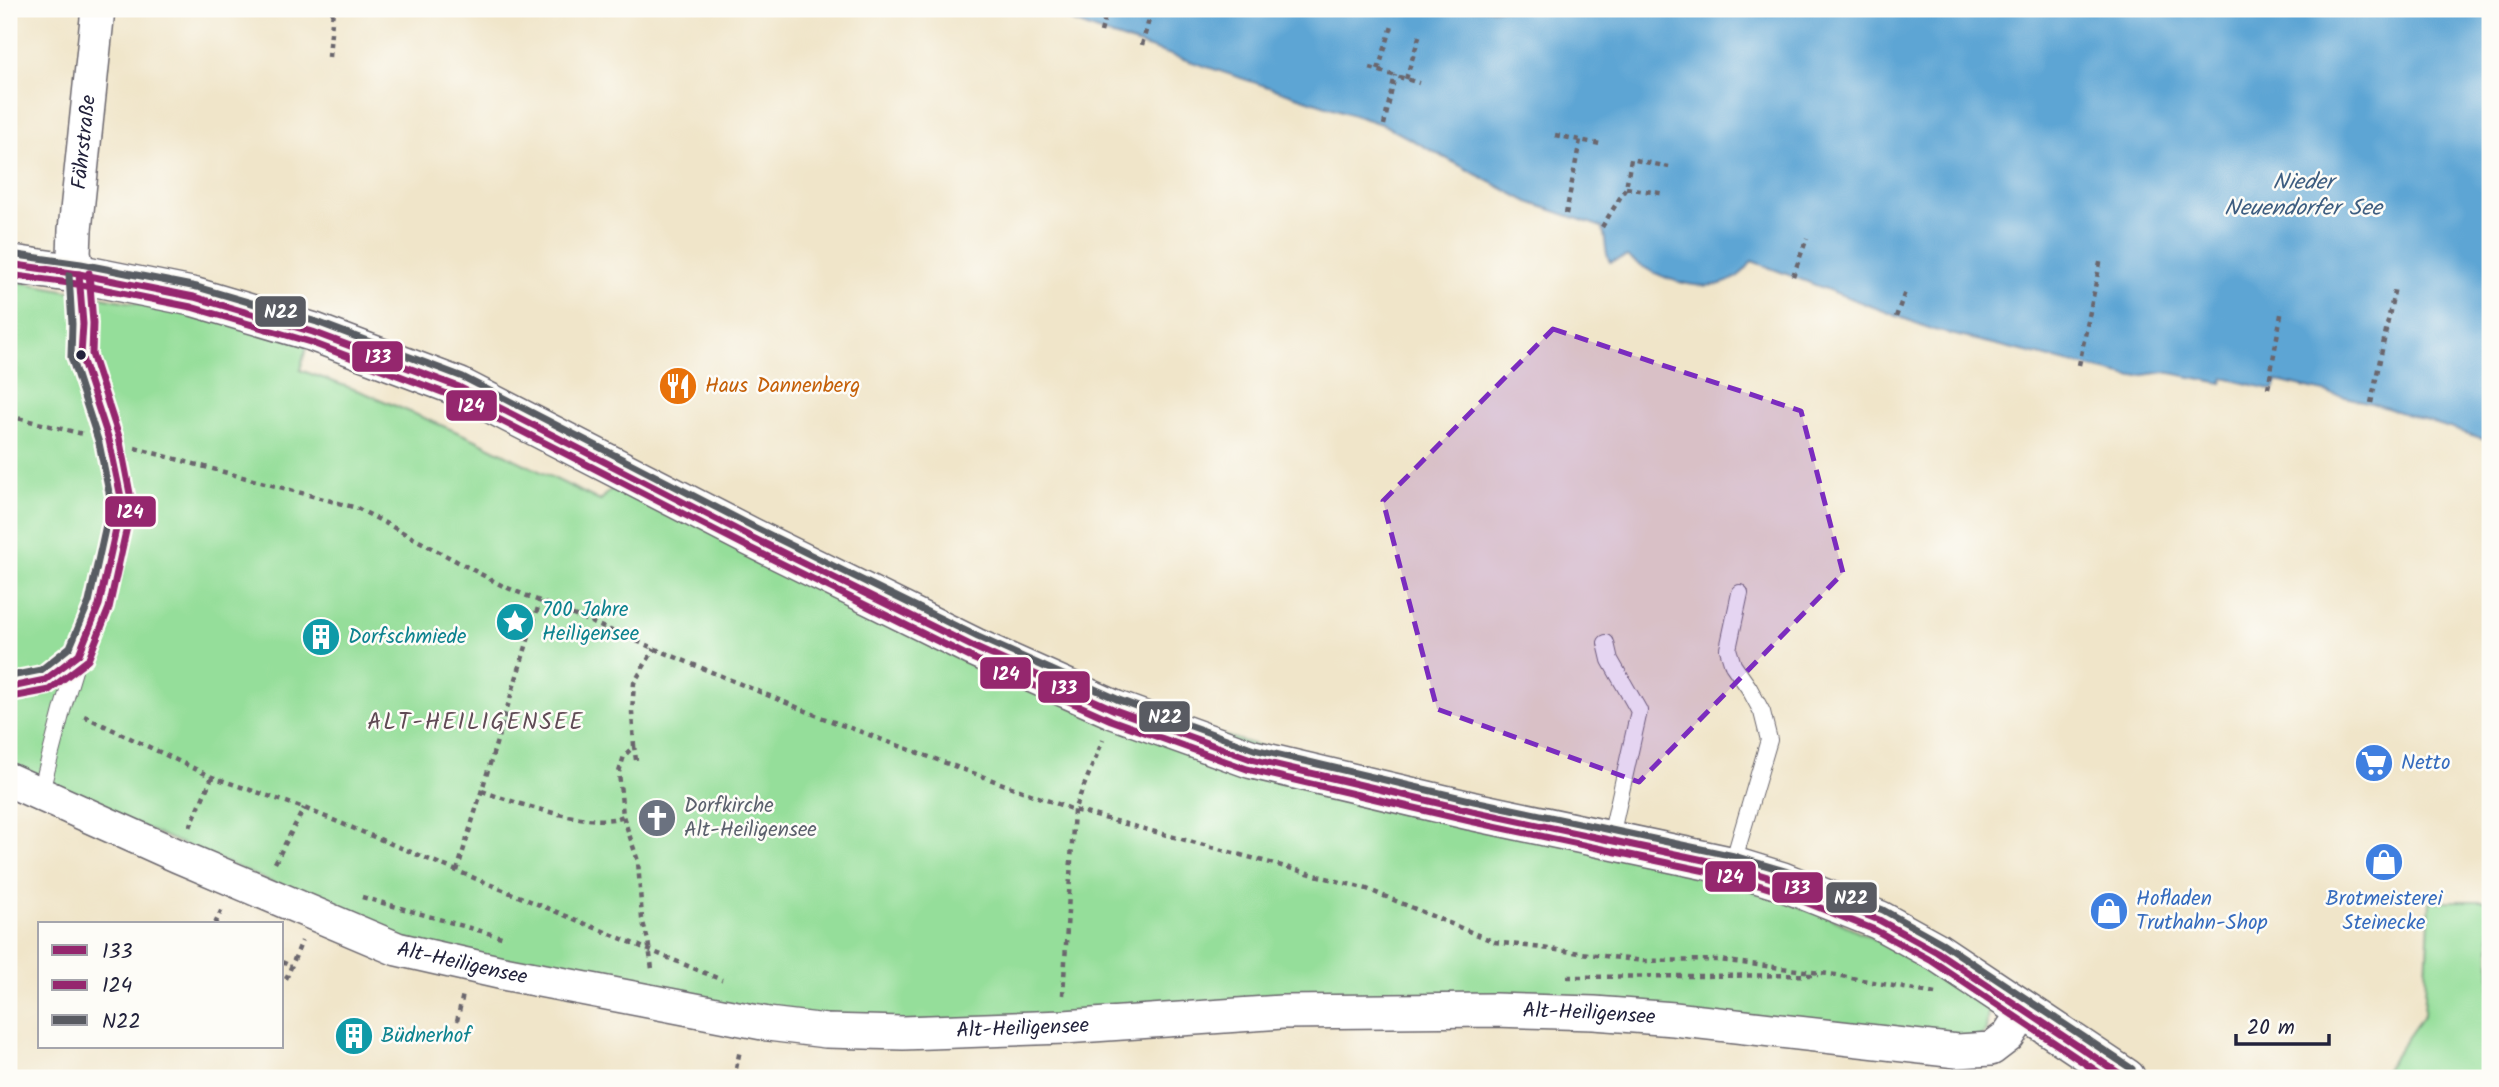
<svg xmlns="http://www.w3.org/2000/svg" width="2499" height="1087" font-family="Kalam,sans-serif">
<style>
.green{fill:#95de9a;stroke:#5c806a;stroke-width:2}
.water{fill:#5da5d4;stroke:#406488;stroke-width:2}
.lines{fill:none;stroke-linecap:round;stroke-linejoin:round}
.lane-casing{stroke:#6a666d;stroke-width:18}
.street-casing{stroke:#6a666d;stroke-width:36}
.secondary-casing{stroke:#6a666d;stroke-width:41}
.path{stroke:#6a666d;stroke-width:4.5;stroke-dasharray:5 5;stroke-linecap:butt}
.lane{stroke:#fff;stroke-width:16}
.street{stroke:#fff;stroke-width:33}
.secondary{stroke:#fff;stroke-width:38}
.bus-1-casing{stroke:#fdfcf7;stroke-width:12}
.bus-2-casing{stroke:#fdfcf7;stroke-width:12}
.bus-3-casing{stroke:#fdfcf7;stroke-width:12}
.bus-1{stroke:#95276e;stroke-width:7}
.bus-2{stroke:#95276e;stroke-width:7}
.bus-3{stroke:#595b62;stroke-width:7}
.marked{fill:#7b2cbf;fill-opacity:0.2;stroke:#7b2cbf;stroke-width:5;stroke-dasharray:14 9;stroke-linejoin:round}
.bus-dot{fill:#22223b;stroke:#fdfcf7;stroke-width:2.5}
.labels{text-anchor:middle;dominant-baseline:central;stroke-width:5;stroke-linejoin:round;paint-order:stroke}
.street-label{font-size:21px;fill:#22223b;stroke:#fdfcf7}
.food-label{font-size:21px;fill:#c56008;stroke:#fdfcf7;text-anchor:start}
.culture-label{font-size:21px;fill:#0d838f;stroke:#fdfcf7;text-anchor:start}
.shop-label{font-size:21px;fill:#366cbe;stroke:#fdfcf7;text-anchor:start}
.worship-label{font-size:21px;fill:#5b616d;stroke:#fdfcf7;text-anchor:start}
.water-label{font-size:23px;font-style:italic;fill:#3d5d80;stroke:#fdfcf7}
.neighbourhood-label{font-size:23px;letter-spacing:2px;fill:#604b55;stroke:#fdfcf7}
.line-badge{stroke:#fdfcf7;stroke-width:2.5}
.badge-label{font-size:19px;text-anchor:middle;font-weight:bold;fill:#fff}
</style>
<rect width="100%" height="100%" fill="#fdfcf7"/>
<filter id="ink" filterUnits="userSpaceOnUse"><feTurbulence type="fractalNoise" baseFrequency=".0143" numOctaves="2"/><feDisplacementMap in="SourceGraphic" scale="14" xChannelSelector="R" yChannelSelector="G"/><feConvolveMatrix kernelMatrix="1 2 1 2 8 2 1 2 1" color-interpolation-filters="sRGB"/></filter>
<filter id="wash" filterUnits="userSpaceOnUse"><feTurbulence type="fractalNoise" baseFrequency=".00686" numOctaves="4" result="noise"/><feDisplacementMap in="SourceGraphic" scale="28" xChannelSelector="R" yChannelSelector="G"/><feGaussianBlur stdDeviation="1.57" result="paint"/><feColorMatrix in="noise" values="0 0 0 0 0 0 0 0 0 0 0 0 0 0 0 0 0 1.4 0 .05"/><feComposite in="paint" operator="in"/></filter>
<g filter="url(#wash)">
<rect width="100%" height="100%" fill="#f0e5c9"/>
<g class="green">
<polygon points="9,280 221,319 307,345 300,370 365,393 476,440 600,501 617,483 963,659 1760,893 1824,915 1890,946 1979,999 1988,1010 1986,1031 1977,1039 1758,1017 811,1024 447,957 9,770"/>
<polygon points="2430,901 2490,901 2490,1078 2379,1078 2424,1014"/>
</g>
<path class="water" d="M 1040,9 L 2490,9 L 2490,441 L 2371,403 L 2277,381 L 2274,390 L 2224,378 L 2222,383 L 2165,372 L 2130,377 L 1934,330 L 1752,261 C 1724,305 1661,282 1627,256 L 1610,262 C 1604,253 1607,239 1602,227 L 1528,202 L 1384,125 L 1101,32 Z"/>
</g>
<g filter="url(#ink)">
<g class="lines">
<g class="lane-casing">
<g id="lane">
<polyline points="1606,643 1610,660 1639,711 1610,841"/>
<path d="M 9,684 C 37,692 58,670 79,654"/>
<polyline points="40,795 63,707 79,654 99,605 122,502 109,440 81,355 83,324 79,276"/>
<polyline points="1732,866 1769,740 1762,712 1749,688 1733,665 1728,649 1740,593"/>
</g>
</g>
<g class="street-casing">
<g id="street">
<path id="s1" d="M 79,274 L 74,254 L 75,230 L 98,9"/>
<path id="s2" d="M 9,780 L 178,856 L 397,949 L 503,973 L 768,1024 L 826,1031 L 903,1033 L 1064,1027 L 1282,1012 L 1495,1010 L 1594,1013 L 1674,1019 L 1957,1051 L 1991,1049 L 2008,1036 L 2025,1010"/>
</g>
</g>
<g class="secondary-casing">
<polyline id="secondary" points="9,264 79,274 194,297 313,332 459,387 751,537 974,647 1115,710 1251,759 1472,811 1732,866 1781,881 1879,920 1937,952 2126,1078"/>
</g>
<g class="path">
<polyline points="1101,32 1107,9"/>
<polyline points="1142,45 1152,9"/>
<polyline points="329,57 333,9"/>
<polyline points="1370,68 1419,83"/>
<polyline points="1378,70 1393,23"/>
<polyline points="1406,79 1420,34"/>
<polyline points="1384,125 1395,75"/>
<polyline points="1555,135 1600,144"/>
<polyline points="1626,188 1665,194"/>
<polyline points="1566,214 1580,140"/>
<polyline points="1602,227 1626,188 1631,159 1669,167"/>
<polyline points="1793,276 1807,238"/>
<polyline points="1896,317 1906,289"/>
<polyline points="2079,365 2101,258"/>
<polyline points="2268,388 2282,309"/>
<polyline points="2371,403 2395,287"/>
<polyline points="9,416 83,434"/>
<polyline points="135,448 357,508 503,586 823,718 1074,810 1367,889 1495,942 1643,961 1719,960 1836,975 1935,994"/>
<polyline points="84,716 212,777 304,808 722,980"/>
<polyline points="634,746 632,712 634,683 654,649"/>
<polyline points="636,760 634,746 624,756 619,772 623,816 638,861 642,919 648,940 652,969"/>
<path d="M 482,791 C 512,802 595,830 623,816"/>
<polyline points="190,827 212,777"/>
<polyline points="275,863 304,808"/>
<polyline points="457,871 540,601"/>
<polyline points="362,897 505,938"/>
<polyline points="215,924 222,909"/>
<polyline points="282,962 291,966"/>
<polyline points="1567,977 1818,975"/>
<polyline points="286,979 302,941"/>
<polyline points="1063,995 1074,810 1103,740"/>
<polyline points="457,1021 463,994"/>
<polyline points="734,1078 740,1050"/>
</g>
<use href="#lane" class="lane"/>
<use href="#street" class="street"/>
<use href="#secondary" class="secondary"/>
<g class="bus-1-casing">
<g id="bus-1">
<polyline points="9,264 79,274 194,297 313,332 459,387 751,537 974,647 1115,710 1251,759 1472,811 1732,866 1781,881 1879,920 1937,952 2126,1078"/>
<polyline points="9,684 16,686 45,680 79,654 99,605 122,502 109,440 81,355 83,324 79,274"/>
</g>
</g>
<g class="bus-2-casing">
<g id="bus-2">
<polyline points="9,275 77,284 191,307 310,342 455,397 746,546 970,657 1111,720 1247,769 1470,821 1729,876 1778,891 1875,930 1932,961 2107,1078"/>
<polyline points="9,695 17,696 49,690 88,660 109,608 132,504 119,437 92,354 93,323 89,273"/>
</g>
</g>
<g class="bus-3-casing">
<g id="bus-3">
<polyline points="10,254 81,264 197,287 317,322 463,377 756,528 978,637 1119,700 1254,749 1474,801 1734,856 1785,871 1883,910 1942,943 2132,1069"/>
<polyline points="12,674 16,675 41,670 70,647 89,602 111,502 99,443 71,357 72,324 69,275"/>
</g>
</g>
<use href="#bus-1" class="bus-1"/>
<use href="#bus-2" class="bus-2"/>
<use href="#bus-3" class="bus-3"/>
</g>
</g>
<path class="marked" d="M 1553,329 L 1801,411 L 1843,573 L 1639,782 L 1437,709 L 1383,501 Z"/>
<defs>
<g id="restaurant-disc" transform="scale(2.0125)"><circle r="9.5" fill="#e8710a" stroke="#fdfcf7"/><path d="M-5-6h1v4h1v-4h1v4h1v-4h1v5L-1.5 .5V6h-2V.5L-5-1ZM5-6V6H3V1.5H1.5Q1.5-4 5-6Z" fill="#fff"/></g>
<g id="sight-disc" transform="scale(2.0125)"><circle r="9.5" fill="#0f9aa8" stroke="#fdfcf7"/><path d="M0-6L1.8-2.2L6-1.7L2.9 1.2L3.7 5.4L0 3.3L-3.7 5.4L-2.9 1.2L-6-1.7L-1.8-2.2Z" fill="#fff"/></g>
<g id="building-disc" transform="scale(2.0125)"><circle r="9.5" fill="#0f9aa8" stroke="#fdfcf7"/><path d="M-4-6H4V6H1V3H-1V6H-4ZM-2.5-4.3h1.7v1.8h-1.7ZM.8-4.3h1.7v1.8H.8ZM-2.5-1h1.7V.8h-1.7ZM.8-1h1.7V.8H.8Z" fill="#fff"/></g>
<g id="supermarket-disc" transform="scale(2.0125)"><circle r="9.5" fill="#3f7fe0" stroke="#fdfcf7"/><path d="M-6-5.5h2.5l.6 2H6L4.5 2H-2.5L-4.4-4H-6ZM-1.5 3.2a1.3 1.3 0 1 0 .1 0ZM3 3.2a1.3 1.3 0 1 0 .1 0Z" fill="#fff"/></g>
<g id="church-disc" transform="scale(2.0125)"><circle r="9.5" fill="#6b7280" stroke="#fdfcf7"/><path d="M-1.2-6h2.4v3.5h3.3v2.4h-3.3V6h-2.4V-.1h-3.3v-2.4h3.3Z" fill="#fff"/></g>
<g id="shop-disc" transform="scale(2.0125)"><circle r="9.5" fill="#3f7fe0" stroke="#fdfcf7"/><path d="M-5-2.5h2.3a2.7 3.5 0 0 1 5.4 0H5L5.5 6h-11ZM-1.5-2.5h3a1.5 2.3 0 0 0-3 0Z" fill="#fff"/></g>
</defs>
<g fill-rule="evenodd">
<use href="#restaurant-disc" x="678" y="386"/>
<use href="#sight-disc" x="515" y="622"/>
<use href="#building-disc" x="321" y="637"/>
<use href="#supermarket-disc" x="2374" y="763"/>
<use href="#church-disc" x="657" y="818"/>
<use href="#shop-disc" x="2384" y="862"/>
<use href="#shop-disc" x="2109" y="911"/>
<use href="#building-disc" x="354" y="1036"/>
</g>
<circle class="bus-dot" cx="81" cy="355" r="6"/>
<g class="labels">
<g class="street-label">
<text stroke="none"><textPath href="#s1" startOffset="133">Fährstraße</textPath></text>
<text stroke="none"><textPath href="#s2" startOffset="490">Alt-Heiligensee</textPath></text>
<text stroke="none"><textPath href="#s2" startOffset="1624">Alt-Heiligensee</textPath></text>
<text stroke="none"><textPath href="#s2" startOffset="1057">Alt-Heiligensee</textPath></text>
</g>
<g class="food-label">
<text x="705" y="386">Haus Dannenberg</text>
</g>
<g class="culture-label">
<text x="542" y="610">700 Jahre<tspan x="542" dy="24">Heiligensee</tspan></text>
<text x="348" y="637">Dorfschmiede</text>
<text x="381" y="1036">Büdnerhof</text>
</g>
<g class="shop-label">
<text x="2401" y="763">Netto</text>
<text x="2136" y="899">Hofladen<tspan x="2136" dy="24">Truthahn-Shop</tspan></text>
<text x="2384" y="899" text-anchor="middle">Brotmeisterei<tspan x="2384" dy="24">Steinecke</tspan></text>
</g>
<g class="worship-label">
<text x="684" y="806">Dorfkirche<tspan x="684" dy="24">Alt-Heiligensee</tspan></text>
</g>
<g class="water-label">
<text x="2303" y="183">Nieder<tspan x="2303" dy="26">Neuendorfer See</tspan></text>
</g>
<g class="neighbourhood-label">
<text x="476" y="723">ALT-HEILIGENSEE</text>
</g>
</g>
<g class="line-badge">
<rect x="254" y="295" width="53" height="33" rx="7" fill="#595b62"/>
<rect x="351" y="340" width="53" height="33" rx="7" fill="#95276e"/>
<rect x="445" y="389" width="53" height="33" rx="7" fill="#95276e"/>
<rect x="104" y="495" width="53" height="33" rx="7" fill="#95276e"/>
<rect x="979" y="656" width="53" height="34" rx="7" fill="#95276e"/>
<rect x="1037" y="670" width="54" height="34" rx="7" fill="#95276e"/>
<rect x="1138" y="700" width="53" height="33" rx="7" fill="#595b62"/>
<rect x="1704" y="860" width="53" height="33" rx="7" fill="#95276e"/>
<rect x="1771" y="871" width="53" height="33" rx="7" fill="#95276e"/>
<rect x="1825" y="881" width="53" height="33" rx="7" fill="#595b62"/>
</g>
<g class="badge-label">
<text x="281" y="318">N22</text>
<text x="378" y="363">133</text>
<text x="471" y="412">124</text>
<text x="130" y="518">124</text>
<text x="1006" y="680">124</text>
<text x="1064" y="694">133</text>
<text x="1165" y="723">N22</text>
<text x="1730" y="883">124</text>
<text x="1797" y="894">133</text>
<text x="1851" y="904">N22</text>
</g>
<rect width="2499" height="1087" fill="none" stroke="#fdfcf7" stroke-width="35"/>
<rect x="38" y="922" width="245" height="126" fill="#fdfcf7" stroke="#a5a5ac" stroke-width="2"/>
<rect x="52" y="945" width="35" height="10" fill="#95276e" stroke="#a5a5ac" stroke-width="2"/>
<text x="102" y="958" font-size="21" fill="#22223b">133</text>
<rect x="52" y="980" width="35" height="10" fill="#95276e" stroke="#a5a5ac" stroke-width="2"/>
<text x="102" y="992" font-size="21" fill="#22223b">124</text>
<rect x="52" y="1015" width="35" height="10" fill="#595b62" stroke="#a5a5ac" stroke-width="2"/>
<text x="102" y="1028" font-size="21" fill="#22223b">N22</text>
<path d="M2236 1034v10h93v-10" fill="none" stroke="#22223b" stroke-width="3.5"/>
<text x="2247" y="1034" font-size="21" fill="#22223b" stroke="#fdfcf7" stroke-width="5" paint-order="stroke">20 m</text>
</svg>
